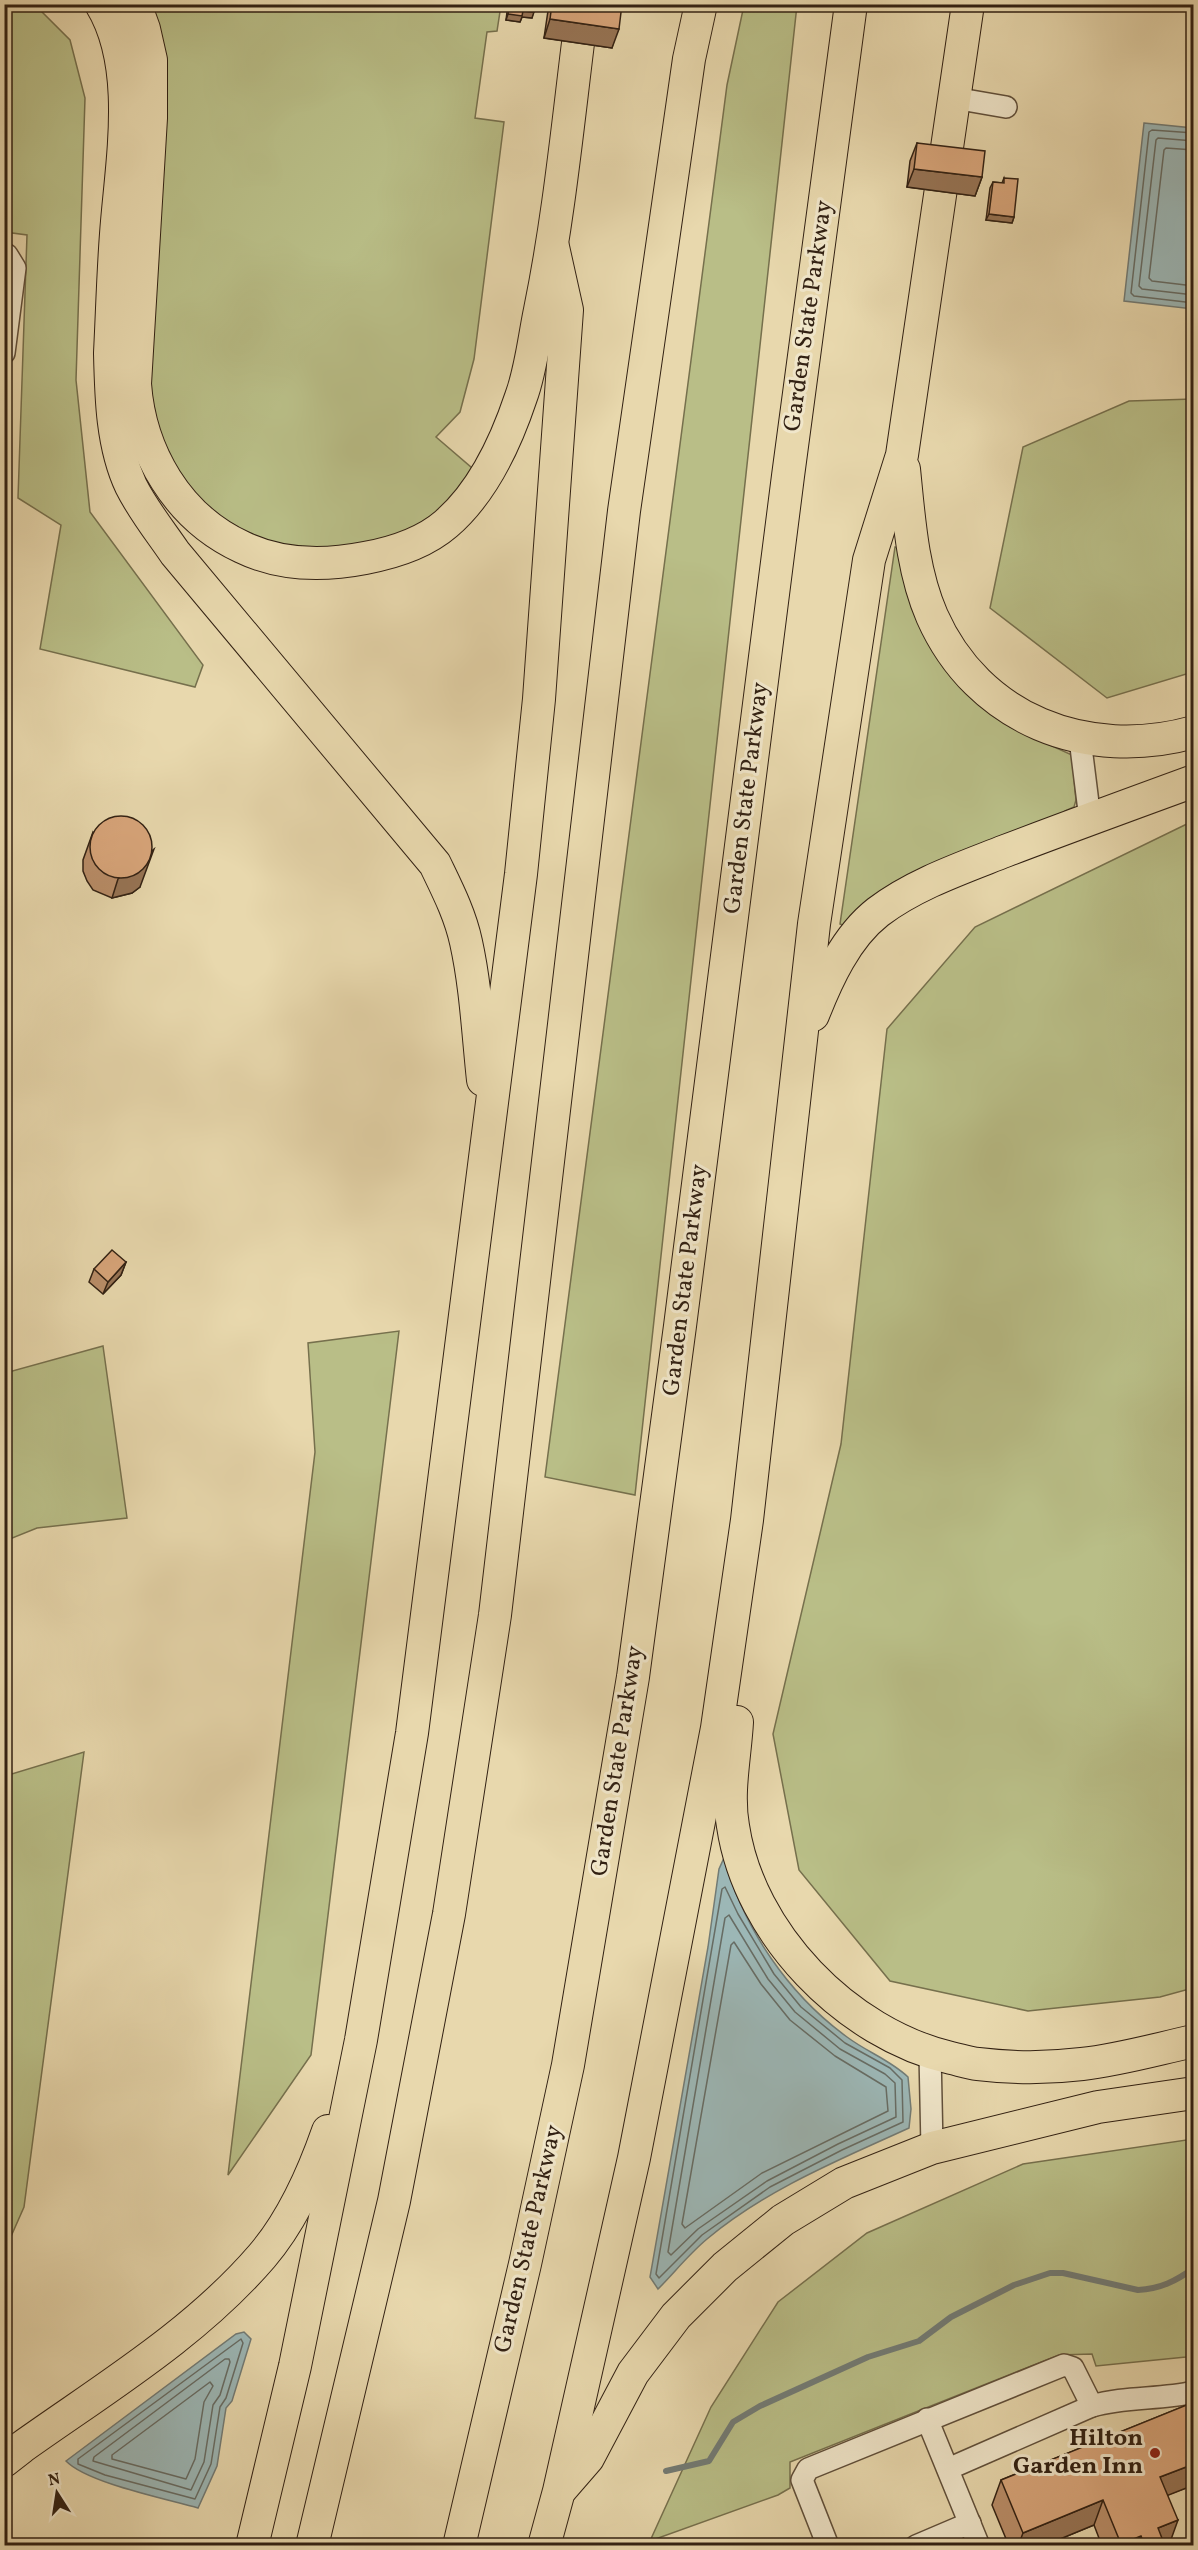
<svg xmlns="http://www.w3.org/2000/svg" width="1198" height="2550" font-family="Vollkorn,serif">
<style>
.green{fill:#b9be87;stroke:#76704d;stroke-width:1.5}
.water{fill:#9cb7b6;stroke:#727b75;stroke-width:1.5}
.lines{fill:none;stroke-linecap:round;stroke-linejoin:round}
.shore{stroke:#676c64;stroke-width:1.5}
.stream{stroke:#727b75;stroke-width:6}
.minor-casing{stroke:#604f3a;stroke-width:24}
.highway-casing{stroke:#322113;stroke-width:34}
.minor{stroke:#f0e6ca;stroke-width:21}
.highway{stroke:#e8d8ad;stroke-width:32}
.wall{fill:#ba8e69;stroke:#322113;stroke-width:1.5}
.shaded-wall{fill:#977455;stroke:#322113;stroke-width:1.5}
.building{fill:#d8a57a;stroke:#322113;stroke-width:1.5}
.poi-dot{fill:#8f2418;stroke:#f0e6ca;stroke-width:2}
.labels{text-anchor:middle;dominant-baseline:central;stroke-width:6;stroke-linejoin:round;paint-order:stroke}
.street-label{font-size:24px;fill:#322113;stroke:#f0e6ca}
.poi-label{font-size:24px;font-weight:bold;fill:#322113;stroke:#f0e6ca;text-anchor:end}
</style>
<rect width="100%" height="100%" fill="#e8d8ad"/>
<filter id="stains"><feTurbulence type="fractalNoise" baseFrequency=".00333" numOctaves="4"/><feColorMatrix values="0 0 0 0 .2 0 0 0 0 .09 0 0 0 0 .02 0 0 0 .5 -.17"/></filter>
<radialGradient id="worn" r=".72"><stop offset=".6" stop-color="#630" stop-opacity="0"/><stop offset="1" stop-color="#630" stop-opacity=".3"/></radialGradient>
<g class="green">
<polygon points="5,4 35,5 70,40 85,98 76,380 90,512 203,665 195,687 40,649 61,525 18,498 27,235 5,232"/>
<polygon points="146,5 501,5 497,31 487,32 475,118 504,122 474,359 460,412 436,437 472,468 456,493 436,513 402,535 369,548 287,551 216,518 173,469 151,410"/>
<polygon points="744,5 797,5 635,1495 545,1477 727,85"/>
<polygon points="1193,399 1193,672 1107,698 990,608 1023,447 1129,401"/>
<polygon points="895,547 901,548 978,702 1010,727 1072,755 1076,800 1074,807 1065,811 1066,814 845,926 840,924"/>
<polygon points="1193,821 1193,1988 1160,1997 1028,2011 890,1981 799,1870 773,1734 841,1444 887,1029 975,927"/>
<polygon points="399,1331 311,2055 228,2175 315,1452 308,1343"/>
<polygon points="103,1346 127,1518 37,1528 5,1541 5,1373"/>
<polygon points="84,1752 24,2207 5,2250 5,1776"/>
<polygon points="1193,2139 1193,2354 1186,2357 1096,2366 1092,2354 1059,2355 790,2462 790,2488 778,2495 650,2541 711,2407 778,2302 867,2233 1023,2164"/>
</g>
<g class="water">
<polygon points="1144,123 1193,128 1193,309 1124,301"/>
<path d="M 724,1858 C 744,1929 788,1994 847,2037 C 867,2052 890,2060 908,2077 L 911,2109 L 909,2128 C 839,2160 767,2189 707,2239 C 689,2254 674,2273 658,2289 L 650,2277 L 708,1947 L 719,1869 Z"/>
<path d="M 244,2332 L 251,2339 L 232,2401 L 226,2408 L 217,2466 L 198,2508 C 167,2499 87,2483 66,2461 L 236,2334 Z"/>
</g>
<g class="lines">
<g class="shore">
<polyline points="1194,133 1152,130 1149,132 1131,293 1134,296 1194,303"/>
<polyline points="1194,141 1158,138 1156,140 1139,286 1142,289 1194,295"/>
<polyline points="1194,150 1166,148 1164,150 1149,278 1152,281 1194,286"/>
<polygon points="725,1887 738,1914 774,1974 801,2007 845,2043 890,2068 902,2080 903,2122 842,2150 770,2187 702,2235 659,2278 656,2274 722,1889"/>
<polygon points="729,1915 768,1979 795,2012 840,2049 885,2074 895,2083 896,2117 838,2144 767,2181 698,2229 671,2255 668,2252 725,1918"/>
<polygon points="734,1942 761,1984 790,2020 835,2056 886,2087 888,2111 762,2173 685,2228 682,2224 731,1945"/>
<polygon points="241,2339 243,2343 226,2398 220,2407 211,2464 195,2499 105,2475 78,2464 78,2459"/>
<polygon points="225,2359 229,2359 230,2362 220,2395 213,2405 204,2462 191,2490 93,2461 94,2457"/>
<polygon points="210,2382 213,2386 204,2402 195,2459 186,2479 112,2459 112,2455"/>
</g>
<path class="stream" d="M 666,2471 L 709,2461 L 733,2422 L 760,2406 L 868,2357 L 919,2341 L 951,2317 L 1014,2285 L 1050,2273 L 1063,2273 L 1138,2290 C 1160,2289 1176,2281 1194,2268"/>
<g class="minor-casing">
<g id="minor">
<polyline points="954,98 1006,107"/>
<polyline points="4,255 7,255 15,268 4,353"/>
<polyline points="1080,739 1090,819"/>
<polyline points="930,2053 932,2148"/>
<polyline points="927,2419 979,2546"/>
<path d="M 948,2469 L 1092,2406 C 1125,2396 1160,2400 1194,2392"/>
<polyline points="828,2546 802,2480 808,2469 1064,2365 1073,2368 1092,2406"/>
<polyline points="916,2546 970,2523"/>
</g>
</g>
<g class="highway-casing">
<g id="highway">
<path d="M 101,4 C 140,68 121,163 116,234 C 113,274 112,314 110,353 C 111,397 112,446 131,486 C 143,510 160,531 175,553 L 435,864 C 447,889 460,914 466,942 C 476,987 478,1034 483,1080"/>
<path d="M 135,4 L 144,29 L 151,60 L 151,118 L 135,384 C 140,452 177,517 242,547 C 281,566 324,566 365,558 C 392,553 424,543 446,524 C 482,493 506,442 521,397 C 531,370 534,339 540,310 C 558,222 567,132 578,43"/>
<path d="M 904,469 C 909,518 912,570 932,616 C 978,720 1087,762 1194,732"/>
<path d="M 813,1015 C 827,979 846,937 878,912 C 915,884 962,868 1005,851 C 1068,827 1131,804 1194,781"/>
<path d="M 737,1722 C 735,1757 727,1792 733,1826 C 749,1934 847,2034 951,2058 C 960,2060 969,2063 978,2064 C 1011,2068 1049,2068 1082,2064 C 1119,2060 1157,2049 1194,2041"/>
<path d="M 4,2461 L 22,2447 C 105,2388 195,2334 262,2256 C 292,2221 313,2174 328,2131"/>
<polyline points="562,2488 588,2458 633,2373 676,2316 725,2267 783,2220 844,2183 932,2148 1098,2107 1194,2093"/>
<polyline points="252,2546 295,2366 361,2040 412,1733 521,874 539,699 567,310 553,247"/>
<polyline points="312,2546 394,2201 449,1914 495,1615 624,511 689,59 701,4"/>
<polyline points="459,2546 525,2264 568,2065 633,1677 680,1326 788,476 851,4"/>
<polyline points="544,2546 559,2491 634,2158 717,1728 747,1520 814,924 869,560 902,455 968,4"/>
</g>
</g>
<use href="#minor" class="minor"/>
<use href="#highway" class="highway"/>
</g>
<g class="wall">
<polygon points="508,4 535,4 532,18 522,17 520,22 506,20"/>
<polygon points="550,4 622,4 612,48 544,38 548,11"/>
<polygon points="917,143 982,177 975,196 907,187 910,161"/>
<polygon points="1004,178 1014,217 1012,223 986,220 990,188 993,182 1002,183"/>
<polygon points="93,832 140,887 132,893 112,898 93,890 87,881 83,871 83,860"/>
<polygon points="126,1262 121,1275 103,1294 89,1282 94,1269"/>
<polygon points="1194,2402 1194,2485 1167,2495 1169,2545 1166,2546 1102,2546 1094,2525 1043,2546 1009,2546 992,2505 1001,2480"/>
</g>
<g class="shaded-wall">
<polygon points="523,11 534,12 532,18 522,17 520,22 506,20 508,14"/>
<polygon points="550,19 619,29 612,48 544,38"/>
<polygon points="914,169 982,177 975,196 907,187"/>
<polygon points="989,214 1014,217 1012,223 986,220"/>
<polygon points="154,849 140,887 132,893 112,898 118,879"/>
<polygon points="126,1262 121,1275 103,1294 108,1282"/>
<polygon points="1194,2464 1194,2485 1151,2502 1160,2477"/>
<polygon points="1103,2500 1094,2525 1043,2546 1018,2546 1023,2533"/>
<polygon points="1178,2520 1169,2545 1166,2546 1152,2546 1158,2528"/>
<polygon points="1141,2536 1137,2546 1120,2546 1121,2544"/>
</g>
<g class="building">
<polygon points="510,4 535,4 534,12 523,11 522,16 508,14"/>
<polygon points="552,4 622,4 619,29 550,19"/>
<polygon points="917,143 985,151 982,177 914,169"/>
<polygon points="1004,178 1018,179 1014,217 989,214 993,182 1004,183"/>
<circle cx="121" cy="847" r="31"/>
<polygon points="112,1250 126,1262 108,1282 94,1269"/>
<polygon points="1194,2402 1194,2464 1160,2477 1178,2520 1158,2528 1165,2546 1145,2546 1141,2536 1121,2544 1103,2500 1023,2533 1001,2480"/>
</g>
<circle class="poi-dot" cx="1155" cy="2453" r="6"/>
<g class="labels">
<g class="street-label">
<text transform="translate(809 316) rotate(-82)">Garden State Parkway</text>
<text transform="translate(747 798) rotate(-83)">Garden State Parkway</text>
<text transform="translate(686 1280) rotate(-83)">Garden State Parkway</text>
<text transform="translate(618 1761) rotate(-81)">Garden State Parkway</text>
<text transform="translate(529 2239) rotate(-77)">Garden State Parkway</text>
</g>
<g class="poi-label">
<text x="1143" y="2439">Hilton<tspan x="1143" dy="28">Garden Inn</tspan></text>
</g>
</g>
<rect width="1198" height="2550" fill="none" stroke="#e8d8ad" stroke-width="24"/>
<rect x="6" y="6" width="1186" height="2538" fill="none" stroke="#322113" stroke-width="3"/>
<rect x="12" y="12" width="1174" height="2526" fill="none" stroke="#322113" stroke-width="1.5"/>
<g transform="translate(57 2493) rotate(348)" stroke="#f0e6ca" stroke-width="4.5" paint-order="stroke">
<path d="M0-4.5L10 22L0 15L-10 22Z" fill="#322113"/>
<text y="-9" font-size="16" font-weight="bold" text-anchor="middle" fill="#322113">N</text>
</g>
<rect width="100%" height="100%" filter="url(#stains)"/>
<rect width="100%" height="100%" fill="url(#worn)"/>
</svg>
